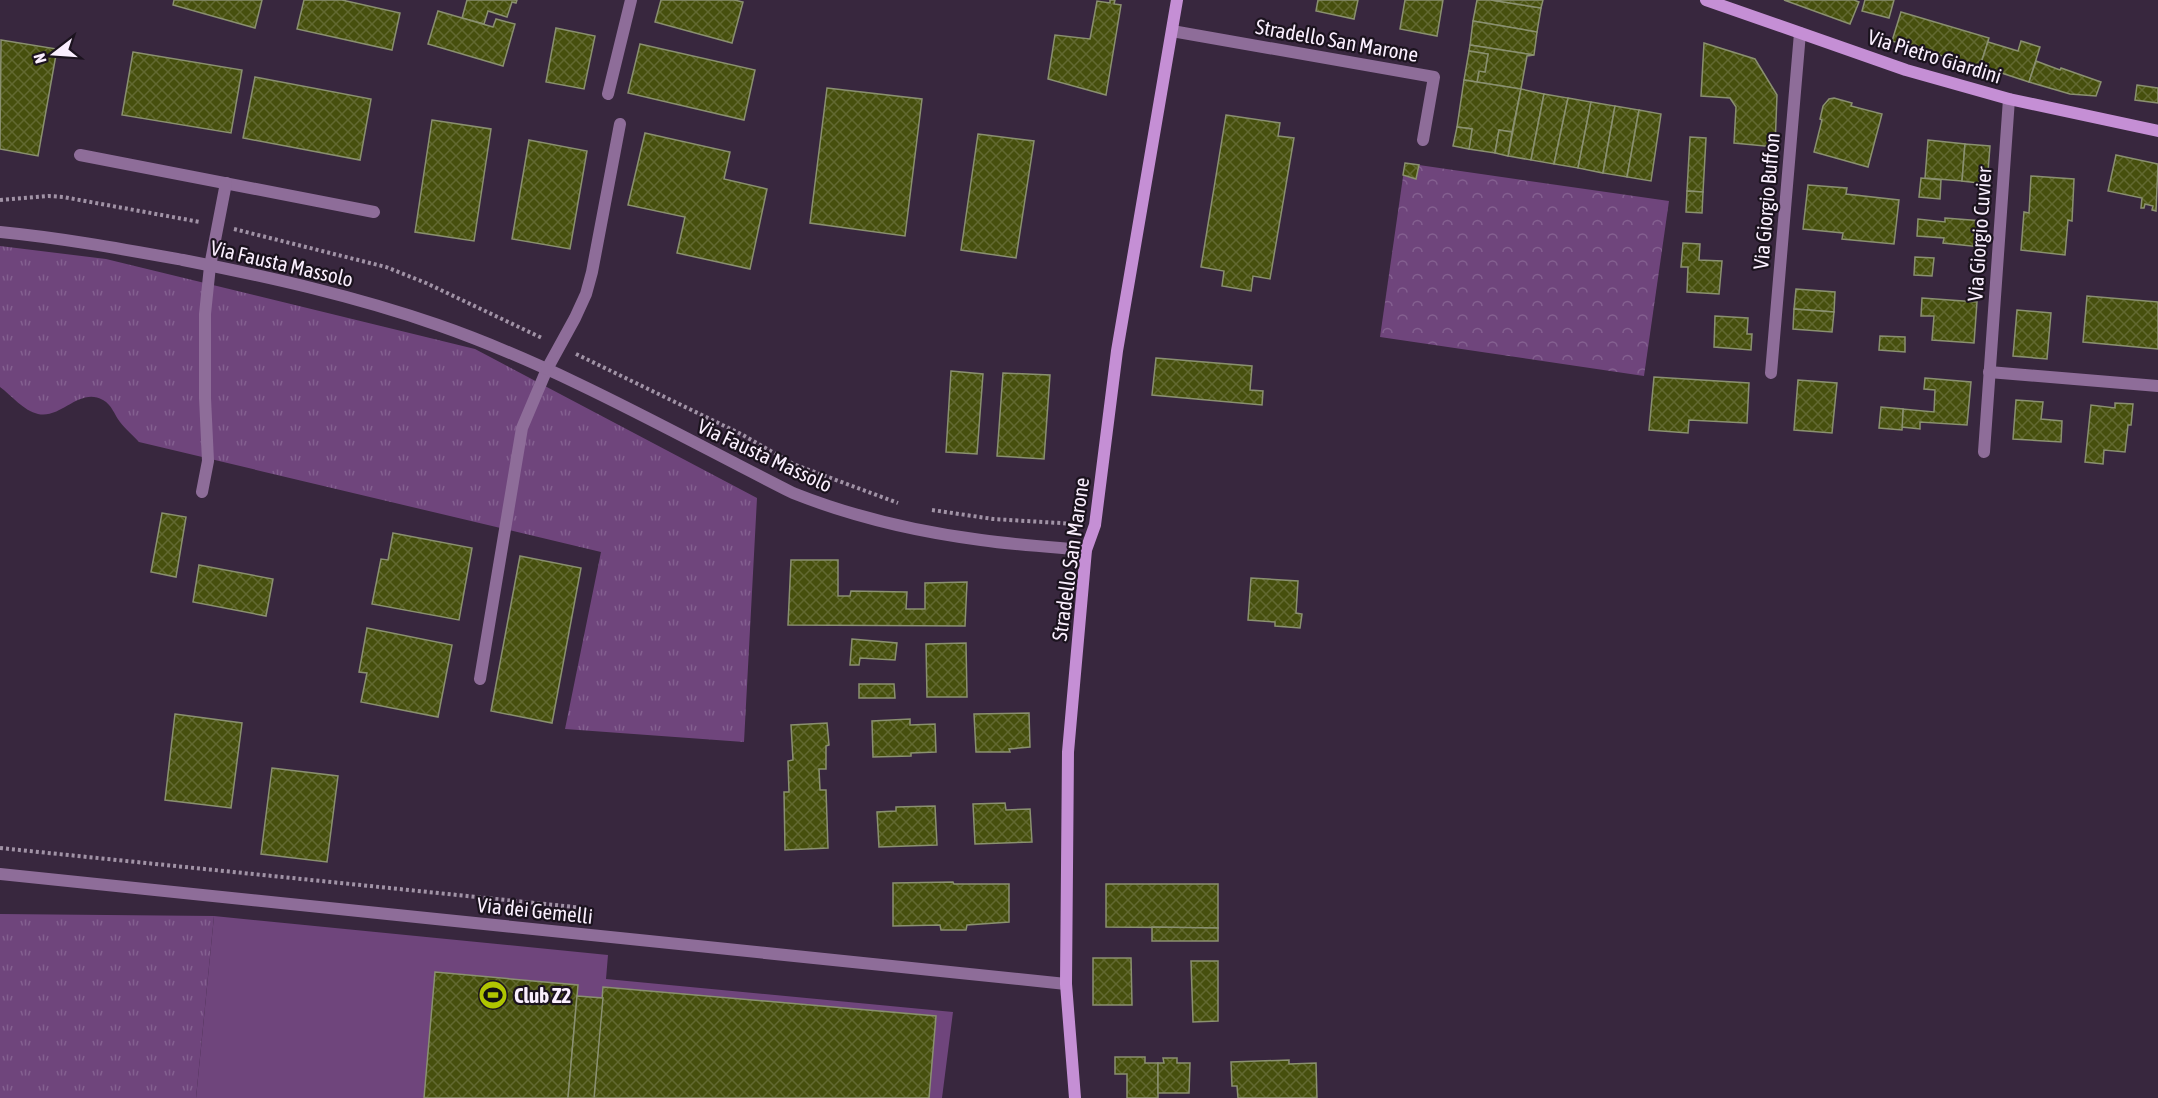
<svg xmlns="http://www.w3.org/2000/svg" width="2158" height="1098" font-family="'Asap Condensed',sans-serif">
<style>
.grass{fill:url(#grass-tufts)}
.park{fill:url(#park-crowns)}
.garden{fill:#6f457c}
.building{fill:url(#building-cross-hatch);stroke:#8a9070;stroke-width:1.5}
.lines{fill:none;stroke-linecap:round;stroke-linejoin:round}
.path{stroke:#a193a6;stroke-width:4;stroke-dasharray:3 3;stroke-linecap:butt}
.lane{stroke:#8e6d99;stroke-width:12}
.street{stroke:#8e6d99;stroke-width:12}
.secondary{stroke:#c58fd5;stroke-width:12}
.labels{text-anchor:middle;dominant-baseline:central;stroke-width:4.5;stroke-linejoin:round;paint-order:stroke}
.street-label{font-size:21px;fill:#faeffe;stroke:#1b131e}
.poi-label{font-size:21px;font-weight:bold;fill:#faeffe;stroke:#1b131e;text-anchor:start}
</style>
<defs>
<pattern id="grass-tufts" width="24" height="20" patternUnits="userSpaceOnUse" patternTransform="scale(1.5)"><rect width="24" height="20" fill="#6f457c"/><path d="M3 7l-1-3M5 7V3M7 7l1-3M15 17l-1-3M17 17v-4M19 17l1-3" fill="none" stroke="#846090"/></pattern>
<pattern id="park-crowns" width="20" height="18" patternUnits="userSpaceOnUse" patternTransform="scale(1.5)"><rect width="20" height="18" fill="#6f457c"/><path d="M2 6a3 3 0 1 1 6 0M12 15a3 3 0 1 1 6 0" fill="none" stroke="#846090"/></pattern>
<pattern id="building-cross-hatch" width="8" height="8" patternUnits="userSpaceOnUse" patternTransform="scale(1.5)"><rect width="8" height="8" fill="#464f0d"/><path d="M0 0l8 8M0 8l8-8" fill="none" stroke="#626931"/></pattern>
</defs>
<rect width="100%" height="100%" fill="#38273e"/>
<g class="grass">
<path d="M 0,246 L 106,259 L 475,349 L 757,498 L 744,742 L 565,729 L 601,552 L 139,442 C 133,435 125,429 120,422 C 114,414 112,405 103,400 C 79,387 62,419 38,414 C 24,411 11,395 0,387 Z"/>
<polygon points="0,914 214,916 196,1098 0,1098"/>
</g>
<polygon class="park" points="1405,163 1669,201 1644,376 1380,337"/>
<polygon class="garden" points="214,916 608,955 606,979 953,1012 942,1098 196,1098"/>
<g class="building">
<polygon points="174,0 262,0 255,28 173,5"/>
<polygon points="304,0 342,0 400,13 392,50 297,29"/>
<polygon points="467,0 517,0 516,3 512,2 507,17 488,11 484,24 462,18"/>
<polygon points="661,0 734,0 743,2 732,43 655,22"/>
<polygon points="1110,0 1115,0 1114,4 1121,5 1106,95 1048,79 1055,35 1090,39 1097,1 1110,3"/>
<polygon points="1318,0 1358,0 1354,19 1316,11"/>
<polygon points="1405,0 1443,0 1437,36 1400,29"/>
<polygon points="1477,0 1491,0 1541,8 1537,32 1473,21"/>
<polygon points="1491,0 1543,0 1541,8"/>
<polygon points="1784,0 1854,0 1859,2 1850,24"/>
<polygon points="1865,0 1894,0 1889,18 1862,11"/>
<polygon points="438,11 493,27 496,19 515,24 503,66 428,44"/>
<polygon points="1901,12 1989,38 1980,67 1892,41"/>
<polygon points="1473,21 1537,32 1534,55 1470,45"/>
<polygon points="556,28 595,36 584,89 546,82"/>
<polygon points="1,40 57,49 38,156 0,149"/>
<polygon points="2021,41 2040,47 2029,82 1980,66 1988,42 2018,51"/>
<polygon points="1704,43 1755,59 1777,95 1775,147 1734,143 1736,107 1730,98 1701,96"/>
<polygon points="640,44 755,70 744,120 628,93"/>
<polygon points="1470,45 1534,55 1527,56 1521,89 1477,82 1479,71 1485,72 1488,54 1469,51"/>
<polygon points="1469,51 1488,54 1485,72 1479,71 1477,82 1464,80"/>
<polygon points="133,52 242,70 231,133 122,115"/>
<polygon points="2036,61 2060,70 2061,68 2101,82 2096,96 2070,94 2029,82"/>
<polygon points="255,77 371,99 360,160 243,138"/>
<polygon points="1464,80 1521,89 1512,132 1499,130 1495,153 1469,149 1472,129 1457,127"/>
<polygon points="2137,85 2158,88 2158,103 2135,100"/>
<polygon points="827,88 922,99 905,236 810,223"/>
<polygon points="1521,89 1544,94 1531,160 1508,156"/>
<polygon points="1544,94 1568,98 1554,164 1531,160"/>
<polygon points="1568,98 1591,102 1578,168 1554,164"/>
<polygon points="1834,98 1852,103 1851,106 1882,114 1868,167 1814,152 1822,120 1820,119 1823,106 1829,99"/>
<polygon points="1591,102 1615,106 1603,173 1578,168"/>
<polygon points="1615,106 1639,110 1627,177 1603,173"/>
<polygon points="1639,110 1661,114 1651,181 1627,177"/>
<polygon points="1226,115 1280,123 1278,136 1294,138 1270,279 1253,276 1251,291 1222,286 1224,271 1201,267"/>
<polygon points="432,120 491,129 474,241 415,232"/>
<polygon points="1457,127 1472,129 1469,149 1453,146"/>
<polygon points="1499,130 1512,132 1508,156 1495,153"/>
<polygon points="645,133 730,152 724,179 767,189 750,269 677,253 685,217 628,205"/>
<polygon points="978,134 1034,141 1016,258 961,250"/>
<polygon points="1690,137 1706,138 1703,192 1687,191"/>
<polygon points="529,140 587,151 570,249 512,239"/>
<polygon points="1928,140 1965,144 1962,181 1925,178"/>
<polygon points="1965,144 1990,146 1987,184 1962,181"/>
<polygon points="2116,155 2158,164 2156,211 2152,210 2153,206 2145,204 2144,208 2141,208 2142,198 2108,191"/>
<polygon points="1405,163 1419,165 1416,179 1403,175"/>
<polygon points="2031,176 2074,179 2072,221 2068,220 2065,255 2021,250 2024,212 2029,213"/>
<polygon points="1921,178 1941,180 1940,199 1919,197"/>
<polygon points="1808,185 1847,188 1846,194 1899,200 1894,244 1842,239 1843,233 1803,229"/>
<polygon points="1687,191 1703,192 1702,213 1686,212"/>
<polygon points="1945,218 1983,221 1981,247 1943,243 1944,238 1917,236 1918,219 1945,222"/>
<polygon points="1683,243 1700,244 1699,260 1722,261 1719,294 1687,292 1688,267 1681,267"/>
<polygon points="1915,257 1934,258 1932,276 1914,275"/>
<polygon points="1796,289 1835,292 1834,312 1794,309"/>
<polygon points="2087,296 2158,302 2158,349 2083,342"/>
<polygon points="1922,298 1977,302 1974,343 1932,340 1934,316 1921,316"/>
<polygon points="1794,309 1834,312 1832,332 1793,329"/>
<polygon points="2017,310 2051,313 2047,359 2013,356"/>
<polygon points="1715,316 1748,318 1747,334 1752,334 1751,350 1714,347"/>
<polygon points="1880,336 1905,337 1905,352 1879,350"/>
<polygon points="1156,358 1252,366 1250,390 1263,391 1262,405 1152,395"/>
<polygon points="951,371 983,374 977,454 946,452"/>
<polygon points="1003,373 1050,375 1044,459 997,456"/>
<polygon points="1654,377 1749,383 1747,423 1689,420 1688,433 1649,430"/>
<polygon points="1925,378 1971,382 1967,425 1920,422 1920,429 1902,427 1903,409 1934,412 1935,390 1924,389"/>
<polygon points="1798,380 1837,383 1832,433 1794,430"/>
<polygon points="2016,400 2043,402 2041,419 2062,421 2061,442 2013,439"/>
<polygon points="2115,403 2133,404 2131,425 2128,425 2125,452 2104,450 2103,464 2085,462 2091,405 2115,408"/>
<polygon points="1881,407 1903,409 1902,430 1879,428"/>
<polygon points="162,513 186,517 176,577 151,572"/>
<polygon points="393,533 472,548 459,620 372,604 381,559 388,560"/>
<polygon points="520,556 581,568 552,723 491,711"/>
<polygon points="791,560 838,560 838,596 850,596 851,591 907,592 906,609 925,609 925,583 967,582 965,626 788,625"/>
<polygon points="199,565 273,579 266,616 193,602"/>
<polygon points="1251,578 1298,581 1296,613 1302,614 1300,628 1275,626 1275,622 1248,620"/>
<polygon points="367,628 452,645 438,717 361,702 367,673 359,672"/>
<polygon points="852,639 897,643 895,660 860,658 859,665 850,665"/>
<polygon points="966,643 967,697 927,697 926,644"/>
<polygon points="859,684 894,684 895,698 859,698"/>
<polygon points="1029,713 1030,747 1009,749 1010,752 976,752 974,714"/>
<polygon points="175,714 242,723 231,808 165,800"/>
<polygon points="910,719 910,725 935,724 936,752 911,753 911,756 873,757 872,721"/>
<polygon points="827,723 829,745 826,746 826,769 819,769 820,790 826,790 828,848 785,850 784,792 789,792 788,761 793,760 791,725"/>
<polygon points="272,768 338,776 327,862 261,854"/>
<polygon points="1005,803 1006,810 1030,809 1032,842 975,844 973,804"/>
<polygon points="935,806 937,845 879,847 877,812 896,811 896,807"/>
<polygon points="953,882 954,884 1009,884 1009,922 967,925 966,930 941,930 940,925 893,926 893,883"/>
<polygon points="1106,884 1218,884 1218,928 1106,927"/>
<polygon points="1152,927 1218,928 1218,941 1152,941"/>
<polygon points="1093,958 1131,958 1132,1005 1093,1005"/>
<polygon points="1191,961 1218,961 1218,1021 1193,1022"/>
<polygon points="435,972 578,985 568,1098 424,1098"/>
<polygon points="603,987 936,1016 929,1098 594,1098"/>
<polygon points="577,996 603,998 594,1098 568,1098"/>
<polygon points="1115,1057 1145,1057 1145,1063 1158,1063 1158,1098 1127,1098 1127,1074 1115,1074"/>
<polygon points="1163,1058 1177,1058 1177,1063 1190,1063 1189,1093 1158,1093 1158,1063 1164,1063"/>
<polygon points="1289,1060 1289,1064 1316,1063 1317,1098 1238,1098 1237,1086 1232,1086 1231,1062"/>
</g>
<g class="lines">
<g class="path">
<polyline points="0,200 49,196 63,197 200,222"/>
<polyline points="234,229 386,267 426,283 542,338"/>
<polyline points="576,354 741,434 793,464 898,503"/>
<polyline points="932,510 993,519 1076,524"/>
<polyline points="0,848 584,908 583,915"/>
</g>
<g class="lane">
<polyline points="80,155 374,212"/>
<polyline points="202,492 208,461 205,398 205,314 210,266 226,183"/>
<polyline points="480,679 522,428 547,369"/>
</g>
<g class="street">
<polyline points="1172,31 1434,77 1423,140"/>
<polyline points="608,94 631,0"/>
<path d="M 0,232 C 62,238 122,249 183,260 C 269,277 355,296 438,325 C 559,367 678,435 793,493 C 851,516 919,532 981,540 C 1016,545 1051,547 1086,550"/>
<polyline points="547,369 575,318 586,294 592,272 620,124"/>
<polyline points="1989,372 2158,386"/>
<polyline points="1771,373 1800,33"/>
<polyline points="1984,452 2009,99"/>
<polyline points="0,874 1066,984"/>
</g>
<g class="secondary">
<polyline points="1706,0 1906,70 2009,99 2158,131"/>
<polyline points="1075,1098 1066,984 1068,752 1086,550 1095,525 1117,351 1177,0"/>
</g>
</g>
<defs>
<g id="stadium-disc" transform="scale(1.5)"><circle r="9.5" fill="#b0c501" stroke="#1b131e"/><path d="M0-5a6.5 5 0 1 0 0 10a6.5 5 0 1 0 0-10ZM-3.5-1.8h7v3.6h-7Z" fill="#111"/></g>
</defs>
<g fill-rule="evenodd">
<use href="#stadium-disc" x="493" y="995"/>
</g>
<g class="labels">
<g class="street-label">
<text transform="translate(1337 40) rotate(10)">Stradello San Marone</text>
<text transform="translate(1935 56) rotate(17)">Via Pietro Giardini</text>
<text transform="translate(1766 201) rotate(-85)">Via Giorgio Buffon</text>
<text transform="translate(1979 234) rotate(-86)">Via Giorgio Cuvier</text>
<text transform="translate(282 263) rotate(13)">Via Fausta Massolo</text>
<text transform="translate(765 455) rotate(25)">Via Fausta Massolo</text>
<text transform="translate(1070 559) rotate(-82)">Stradello San Marone</text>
<text transform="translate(535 910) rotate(6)">Via dei Gemelli</text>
</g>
<g class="poi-label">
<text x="514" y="995">Club Z2</text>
</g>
</g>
<g transform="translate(54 54) rotate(253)" stroke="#1b131e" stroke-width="4.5" paint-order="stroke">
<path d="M0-4.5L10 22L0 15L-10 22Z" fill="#faeffe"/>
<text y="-9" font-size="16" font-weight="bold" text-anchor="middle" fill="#faeffe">N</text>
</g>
</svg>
